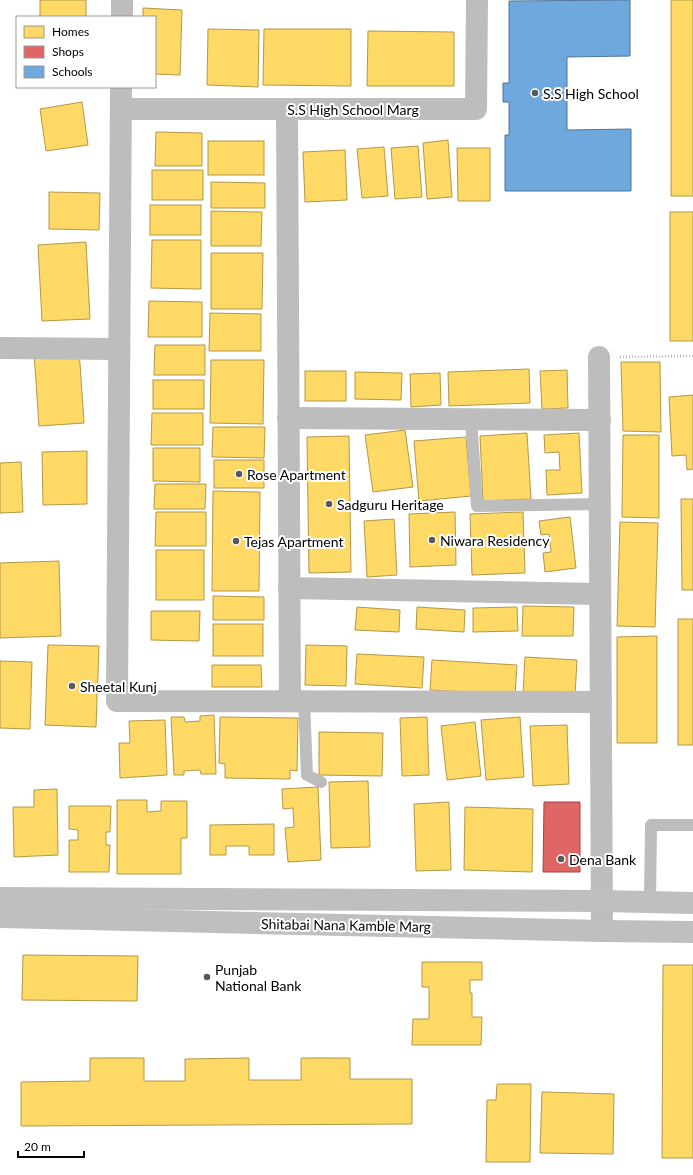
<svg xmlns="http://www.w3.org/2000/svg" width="693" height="1175" font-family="Lato,sans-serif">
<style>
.homes{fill:#ffd966;stroke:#b29847}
.shops{fill:#e06666;stroke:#9d4747}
.schools{fill:#6fa8dc;stroke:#4e769a}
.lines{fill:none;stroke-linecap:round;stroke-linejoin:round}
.path{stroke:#b8b8b8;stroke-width:2.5;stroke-dasharray:1 2;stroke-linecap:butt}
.lane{stroke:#bdbdbd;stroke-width:12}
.street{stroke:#bdbdbd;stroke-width:22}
.secondary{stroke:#bfbfbf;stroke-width:22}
.poi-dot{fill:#595959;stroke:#fff;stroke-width:1.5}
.labels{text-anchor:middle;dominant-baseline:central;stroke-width:4;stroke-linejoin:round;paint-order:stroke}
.poi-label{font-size:14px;fill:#000;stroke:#fff;text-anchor:start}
.street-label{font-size:14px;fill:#000;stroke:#fff}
</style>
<rect width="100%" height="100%" fill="#fff"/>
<g class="homes">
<rect x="40" y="0" width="46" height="17"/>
<rect x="671" y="0" width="22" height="196"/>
<polygon points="143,8 182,10 180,75 155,74 155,17 143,17"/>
<polygon points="208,29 259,30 258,87 207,85"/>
<polygon points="264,29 351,29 351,86 263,85"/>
<polygon points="368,31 454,32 454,86 367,86"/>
<polygon points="82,102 88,145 46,151 40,109"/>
<polygon points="156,132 202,133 202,166 155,166"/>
<polygon points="448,140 452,197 427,199 423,143"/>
<rect x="208" y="141" width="56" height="34"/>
<polygon points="418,146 422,197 395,199 391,148"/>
<polygon points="384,147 388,196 362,198 357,149"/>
<polygon points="457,148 490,148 490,201 458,201"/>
<polygon points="345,150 347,200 305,202 303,152"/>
<rect x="152" y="170" width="51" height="30"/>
<polygon points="211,182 265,183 265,208 211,208"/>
<polygon points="49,192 100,193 99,230 49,229"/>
<rect x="150" y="205" width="51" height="30"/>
<polygon points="211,211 262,212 261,246 211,246"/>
<rect x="670" y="212" width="23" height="129"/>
<polygon points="152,240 201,240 201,289 151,288"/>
<polygon points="86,242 90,319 42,321 38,245"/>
<polygon points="211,253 263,253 262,309 211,309"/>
<polygon points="149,301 202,302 202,337 148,337"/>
<polygon points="210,313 261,314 261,351 209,351"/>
<polygon points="155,345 205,345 205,375 154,375"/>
<polygon points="79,349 84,423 39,426 34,353"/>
<polygon points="211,360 264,360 263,424 210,423"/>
<polygon points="621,362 660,362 661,432 623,431"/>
<polygon points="529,369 530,403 449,406 448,372"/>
<polygon points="567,370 568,408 542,409 540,371"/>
<rect x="305" y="371" width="41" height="30"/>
<polygon points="355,372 402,373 401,400 355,399"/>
<polygon points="440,373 441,405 411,407 410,374"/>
<rect x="153" y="380" width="51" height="29"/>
<polygon points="693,395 693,469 687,470 686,455 672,456 669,397"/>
<polygon points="152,413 203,413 203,445 151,445"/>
<polygon points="213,427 265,427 264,458 212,457"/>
<polygon points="405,430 413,487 373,492 365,435"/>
<polygon points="527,433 531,499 483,501 480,436"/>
<polygon points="579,433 582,493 547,495 546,470 560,470 559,452 545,453 544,435"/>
<polygon points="623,435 659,435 659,518 622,517"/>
<polygon points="349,436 351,572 309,573 307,437"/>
<polygon points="466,437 471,496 419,501 414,441"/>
<polygon points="153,448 200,448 200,482 153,481"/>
<polygon points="87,451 87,504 43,505 42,452"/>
<rect x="214" y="460" width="50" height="28"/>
<polygon points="21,462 23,512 0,513 0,463"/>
<polygon points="155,484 206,484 205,509 154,509"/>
<polygon points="213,491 260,492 259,591 212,591"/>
<polygon points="681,499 693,499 693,590 682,590"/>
<polygon points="156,512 206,512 206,546 155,546"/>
<polygon points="455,512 456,565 410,567 409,514"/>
<polygon points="523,512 525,573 472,575 470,514"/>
<polygon points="570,517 576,568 545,572 543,553 551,552 549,534 541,535 539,521"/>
<polygon points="394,519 397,575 367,577 364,521"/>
<polygon points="620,522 658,523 655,627 617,626"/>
<rect x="156" y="550" width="48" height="50"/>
<polygon points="59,561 61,636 0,638 0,563"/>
<polygon points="213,596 264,597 264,620 213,620"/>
<polygon points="523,606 574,607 573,636 522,636"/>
<polygon points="357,607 400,610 399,632 355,630"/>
<polygon points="417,607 465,610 464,632 416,629"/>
<polygon points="517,607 518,631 473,632 473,608"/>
<polygon points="151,611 200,611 199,641 151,640"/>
<rect x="678" y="619" width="15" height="126"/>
<rect x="213" y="624" width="50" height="32"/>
<polygon points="657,636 657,743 617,743 617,637"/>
<polygon points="48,645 99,646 96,727 45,725"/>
<polygon points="306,645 347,646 346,686 305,685"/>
<polygon points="357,654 424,657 422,688 355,684"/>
<polygon points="525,657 577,660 575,696 523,693"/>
<polygon points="432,660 517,665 515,695 430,690"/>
<polygon points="0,661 32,662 30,729 0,728"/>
<polygon points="212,665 261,665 262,687 212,687"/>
<polygon points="214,715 216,774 201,774 200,770 184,771 184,775 174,775 171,717 184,717 185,722 200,721 200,716"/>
<polygon points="220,717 298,718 297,771 290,770 290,779 225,778 225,764 219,763"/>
<polygon points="427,717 429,775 402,776 400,718"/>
<polygon points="520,717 524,777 486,780 481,720"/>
<polygon points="165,720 167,775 120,778 119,743 130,743 129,721"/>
<polygon points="475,722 481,776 447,780 441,726"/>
<polygon points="567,725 569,784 533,786 530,726"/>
<polygon points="319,732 383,733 382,776 319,775"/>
<polygon points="368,781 370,847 331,848 329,782"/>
<polygon points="318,787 321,860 288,862 285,828 294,827 293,808 283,809 282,789"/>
<polygon points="57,789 58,855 14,857 13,807 34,807 34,790"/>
<polygon points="117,800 147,800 147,812 161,811 161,801 187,801 187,838 181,838 181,874 117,874"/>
<polygon points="449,802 451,870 416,871 414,804"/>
<polygon points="69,806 111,806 110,832 106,832 106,845 110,845 109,872 69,872 69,840 78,840 78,830 69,829"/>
<polygon points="465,807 533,809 532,872 464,870"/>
<polygon points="274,824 274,855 249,855 249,846 226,846 226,855 210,855 210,825"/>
<polygon points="23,955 138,956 137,1001 22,1000"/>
<polygon points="422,962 482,962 482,980 470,980 470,993 472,993 472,1017 482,1017 481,1045 412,1045 413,1019 429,1019 429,987 422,987"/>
<polygon points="663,965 693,965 693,1158 662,1158"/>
<polygon points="90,1058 144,1058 144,1081 185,1081 185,1059 249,1058 249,1080 301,1080 301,1058 350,1058 350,1079 412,1079 412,1124 21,1126 21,1082 90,1081"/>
<polygon points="497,1084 531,1084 530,1162 486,1162 487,1100 496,1100"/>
<polygon points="542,1092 614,1094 613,1154 540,1153"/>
</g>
<polygon class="shops" points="544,802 580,802 580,872 543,872"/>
<polygon class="schools" points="630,0 630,56 567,57 567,130 631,129 631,191 505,191 505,135 509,135 509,102 503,102 503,83 509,83 509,1"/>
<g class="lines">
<polyline class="path" points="620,357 693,356"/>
<g class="lane">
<polyline points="471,419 477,506 600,504"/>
<polyline points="304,701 307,775 321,782"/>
<polyline points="650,901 651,825 693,825"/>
</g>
<g class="street">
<polyline points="122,17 122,0"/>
<polyline points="121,87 117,701 601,702"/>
<polyline points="121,109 476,109 477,0"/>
<polyline points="287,109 290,701"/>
<polyline points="0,348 119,349"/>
<polyline points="599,357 602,931"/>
<polyline points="288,418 600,420"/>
<polyline points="289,588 600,594"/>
</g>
<g class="secondary">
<polyline points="0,898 602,901 693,903"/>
<polyline points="0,917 602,931 693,932"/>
</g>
</g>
<g class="poi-dot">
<circle cx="535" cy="93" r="4"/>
<circle cx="239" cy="474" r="4"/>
<circle cx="329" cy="504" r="4"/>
<circle cx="432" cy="540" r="4"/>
<circle cx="236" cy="541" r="4"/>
<circle cx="72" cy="686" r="4"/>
<circle cx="561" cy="859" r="4"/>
<circle cx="207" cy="977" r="4"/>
</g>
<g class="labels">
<g class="poi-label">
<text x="543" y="93">S.S High School</text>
<text x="247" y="474">Rose Apartment</text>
<text x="337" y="504">Sadguru Heritage</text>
<text x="440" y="540">Niwara Residency</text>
<text x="244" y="541">Tejas Apartment</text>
<text x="80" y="686">Sheetal Kunj</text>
<text x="569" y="859">Dena Bank</text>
<text x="215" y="969">Punjab<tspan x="215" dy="16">National Bank</tspan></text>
</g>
<g class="street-label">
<text x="353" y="109">S.S High School Marg</text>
<text transform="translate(346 925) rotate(1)">Shitabai Nana Kamble Marg</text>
</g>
</g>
<rect x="16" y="16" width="140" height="72" fill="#ffffff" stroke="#999999"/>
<rect x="24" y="26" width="20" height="12" fill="#ffd966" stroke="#999999"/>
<text x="52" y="36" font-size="12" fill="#000000">Homes</text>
<rect x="24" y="46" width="20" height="12" fill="#e06666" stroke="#999999"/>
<text x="52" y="56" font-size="12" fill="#000000">Shops</text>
<rect x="24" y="66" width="20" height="12" fill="#6fa8dc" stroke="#999999"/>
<text x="52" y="76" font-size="12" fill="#000000">Schools</text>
<path d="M18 1151v6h66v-6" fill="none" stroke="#000000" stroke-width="2"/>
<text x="24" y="1151" font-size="12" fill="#000000" stroke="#ffffff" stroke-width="3" paint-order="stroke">20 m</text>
</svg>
